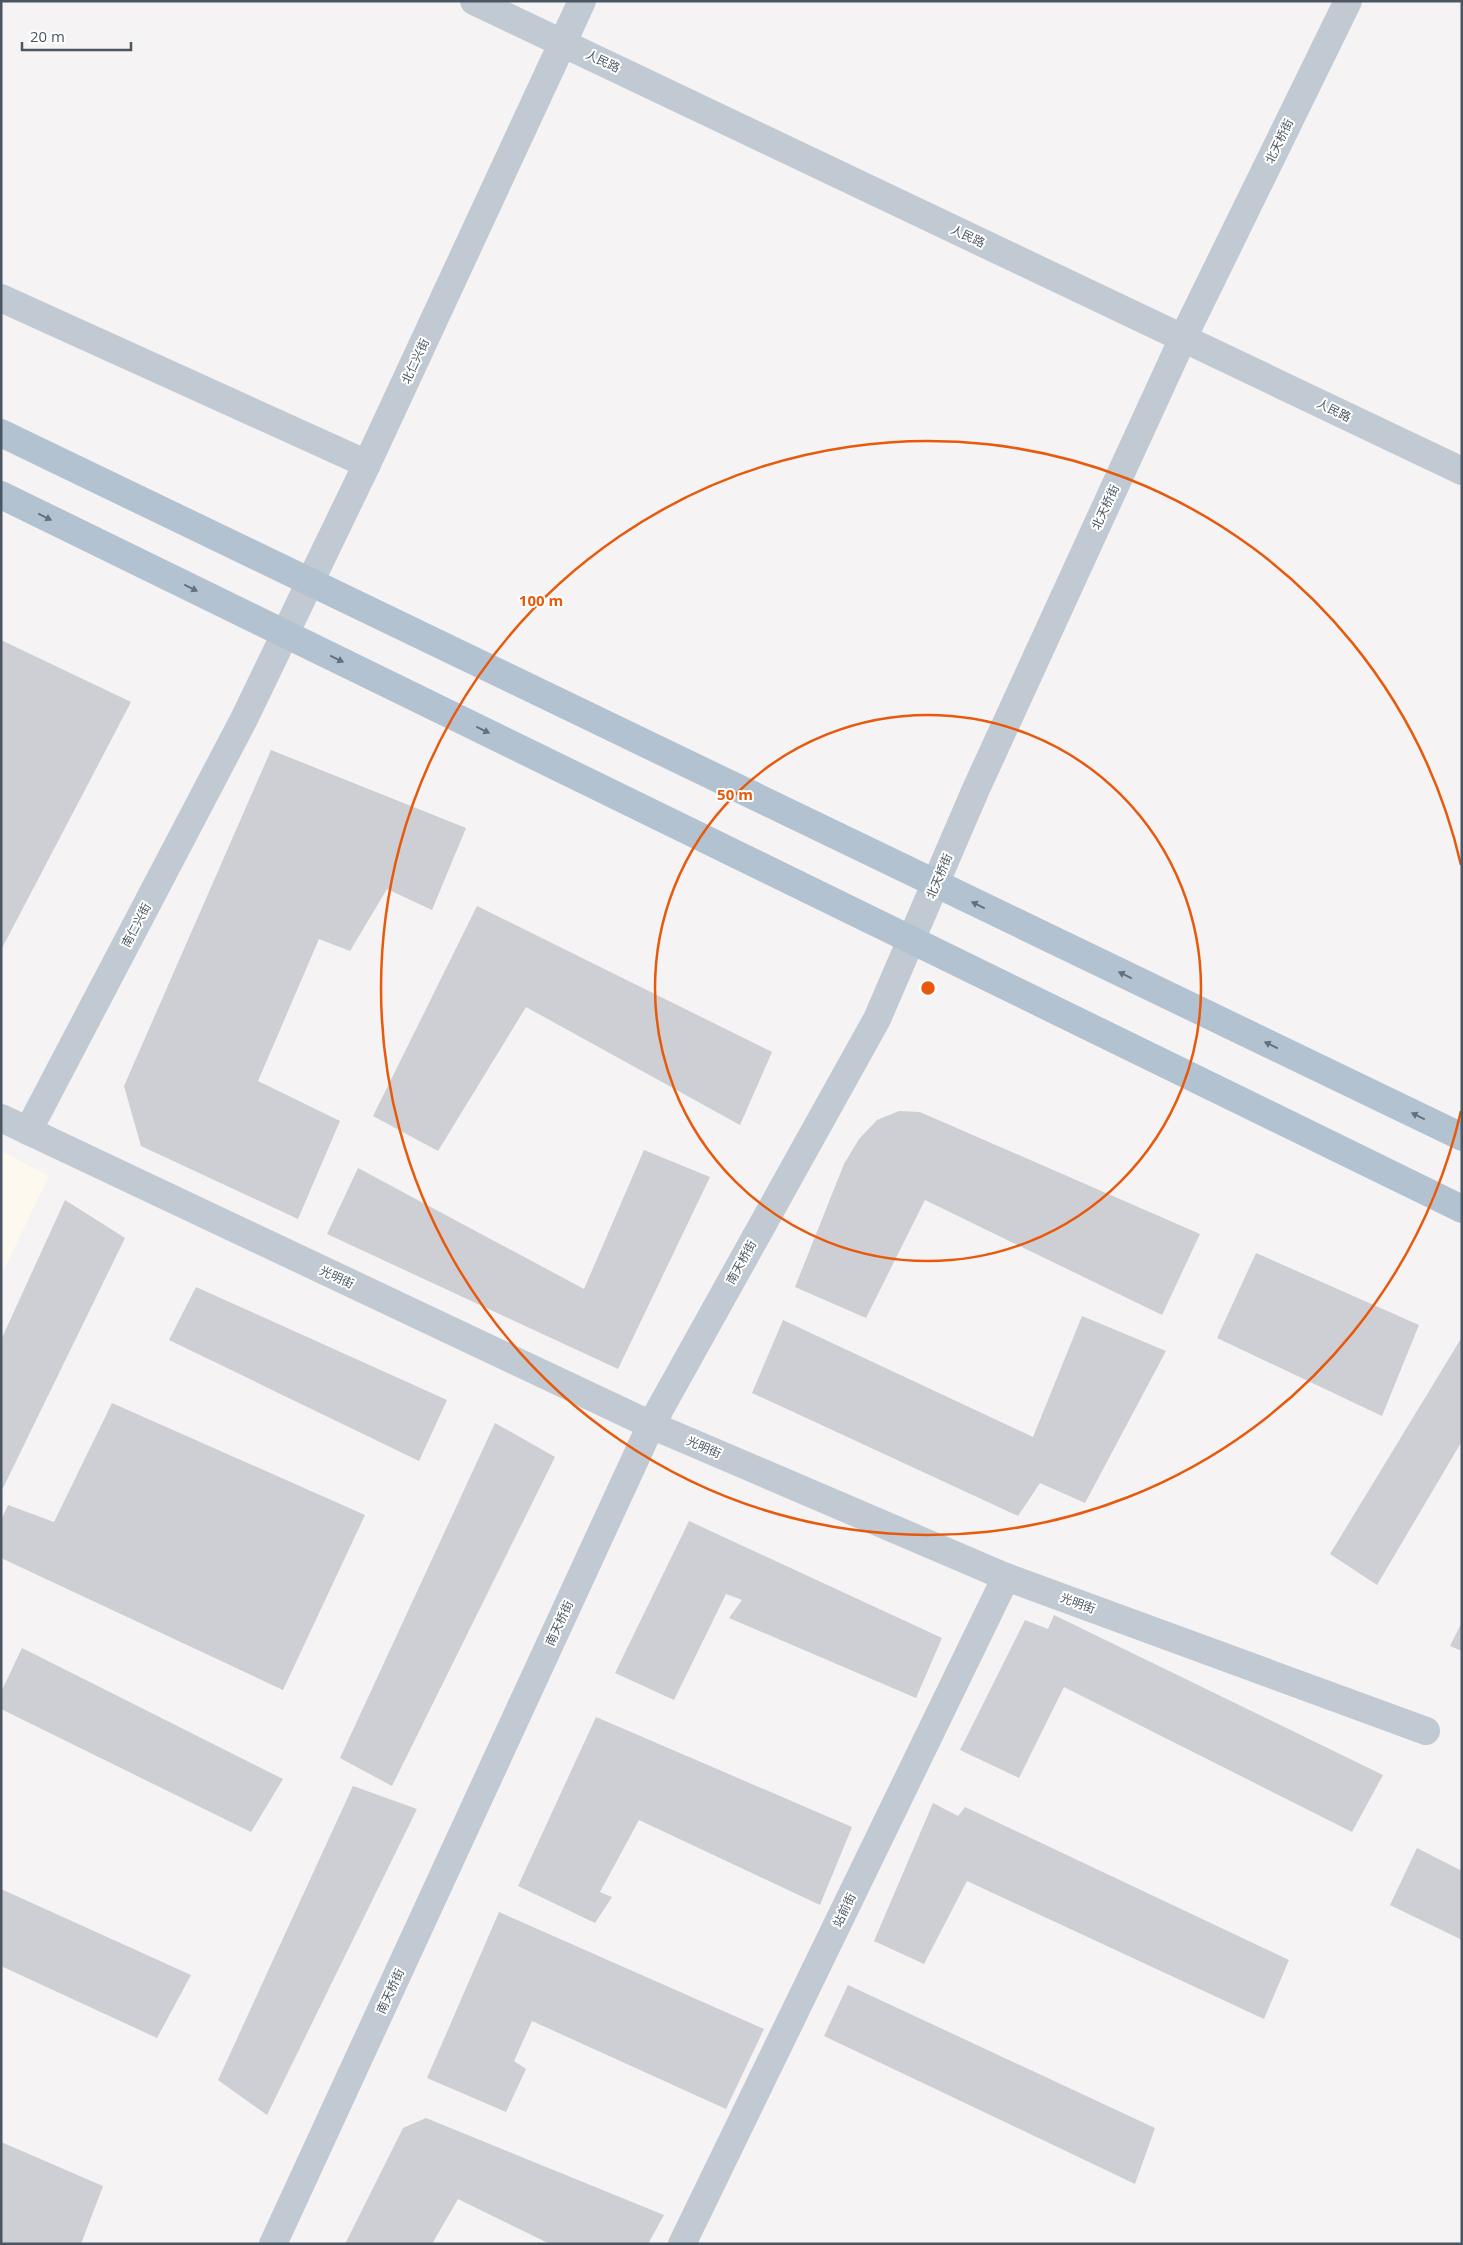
<svg xmlns="http://www.w3.org/2000/svg" width="1463" height="2245" font-family="'Open Sans','Noto Sans SC',sans-serif">
<style>
.commercial{fill:#fdf9ef}
.building{fill:#cdcfd5}
.lines{fill:none;stroke-linecap:round;stroke-linejoin:round}
.street{stroke:#c1cad2;stroke-width:28}
.primary-bridge{stroke:#b3c2d1;stroke-width:28}
.oneway{fill:#64717d}
.ring{fill:none;stroke:#e8590c;stroke-width:2.5}
.labels{text-anchor:middle;dominant-baseline:central;stroke-width:4;stroke-linejoin:round;paint-order:stroke}
.street-label{font-size:12px;fill:#4a5661;stroke:#fff}
.centre{fill:#e8590c;stroke:#fff;stroke-width:2.5}
.ring-label{font-size:15px;text-anchor:middle;font-weight:bold;fill:#e8590c;stroke:#fff;stroke-width:4;stroke-linejoin:round;paint-order:stroke}
</style>
<rect width="100%" height="100%" fill="#f5f3f3"/>
<polygon class="commercial" points="1,1151 49,1176 1,1276"/>
<g class="building">
<polygon points="1,640 131,702 1,950"/>
<polygon points="271,750 466,828 432,910 387,889 350,951 319,939 258,1081 340,1121 298,1219 141,1146 124,1086"/>
<polygon points="477,906 772,1052 740,1125 526,1007 438,1151 373,1116"/>
<polygon points="899,1111 920,1112 1200,1234 1162,1315 925,1200 866,1318 795,1287 844,1164 859,1139 877,1120"/>
<polygon points="644,1150 710,1177 618,1369 327,1234 358,1168 584,1289"/>
<polygon points="65,1200 125,1238 1,1492 1,1340"/>
<polygon points="1256,1253 1419,1325 1382,1416 1217,1338"/>
<polygon points="196,1287 447,1400 419,1461 169,1340"/>
<polygon points="1082,1316 1166,1351 1085,1503 1040,1483 1018,1516 752,1393 783,1320 1033,1437"/>
<polygon points="1462,1337 1462,1441 1377,1585 1330,1554"/>
<polygon points="112,1403 365,1515 283,1690 1,1558 1,1520 8,1505 54,1522"/>
<polygon points="495,1423 555,1457 392,1786 340,1758"/>
<polygon points="689,1521 942,1638 916,1698 729,1618 742,1600 726,1594 674,1700 615,1673"/>
<polygon points="1054,1615 1383,1775 1352,1832 1064,1687 1019,1778 960,1750 1025,1620 1048,1629"/>
<polygon points="1462,1622 1462,1651 1450,1646"/>
<polygon points="22,1648 283,1779 251,1832 1,1709 1,1692"/>
<polygon points="596,1717 852,1827 820,1905 639,1820 600,1892 612,1897 595,1923 518,1886"/>
<polygon points="353,1786 417,1809 267,2115 218,2080"/>
<polygon points="933,1803 958,1816 965,1807 1289,1960 1264,2019 967,1881 924,1964 874,1941"/>
<polygon points="1417,1848 1462,1871 1462,1940 1390,1905"/>
<polygon points="1,1889 191,1975 157,2038 1,1966"/>
<polygon points="499,1912 764,2029 726,2109 532,2021 514,2061 526,2069 506,2112 427,2078"/>
<polygon points="848,1985 1155,2128 1135,2184 824,2036"/>
<polygon points="426,2118 664,2215 648,2244 550,2244 458,2199 432,2244 345,2244 403,2128"/>
<polygon points="1,2142 103,2186 81,2244 1,2244"/>
</g>
<g class="lines">
<g class="street">
<polyline points="474,1 1462,471"/>
<polyline points="1,298 367,464"/>
<polyline points="1,1118 651,1425 1006,1577 1426,1731"/>
<polyline points="28,1131 244,719 367,464 582,1"/>
<polyline points="273,2244 651,1425 877,1019 976,789 1183,338 1348,1"/>
<polyline points="682,2244 1006,1577"/>
</g>
<g class="primary-bridge">
<polyline points="1,433 1462,1137"/>
<polyline points="1,495 1462,1209"/>
</g>
</g>
<defs><path id="oneway-solid" d="M-6-.8H1V-3.2L6.5 0L1 3.2V.8H-6Z" transform="scale(1.25)"/></defs>
<g class="oneway">
<use href="#oneway-solid" transform="translate(45 517) rotate(26)"/>
<use href="#oneway-solid" transform="translate(191 588) rotate(26)"/>
<use href="#oneway-solid" transform="translate(337 659) rotate(26)"/>
<use href="#oneway-solid" transform="translate(483 730) rotate(26)"/>
<use href="#oneway-solid" transform="translate(978 905) rotate(-154)"/>
<use href="#oneway-solid" transform="translate(1125 975) rotate(-154)"/>
<use href="#oneway-solid" transform="translate(1271 1045) rotate(-154)"/>
<use href="#oneway-solid" transform="translate(1418 1116) rotate(-154)"/>
</g>
<g class="ring">
<circle cx="928" cy="988" r="273"/>
<path d="M1461 1111A547 547 0 1 1 1461 865"/>
</g>
<g class="labels">
<g class="street-label">
<text transform="translate(603 61) rotate(25)">人民路</text>
<text transform="translate(1279 141) rotate(-64)">北天桥街</text>
<text transform="translate(968 236) rotate(25)">人民路</text>
<text transform="translate(415 361) rotate(-65)">北仁兴街</text>
<text transform="translate(1334 410) rotate(26)">人民路</text>
<text transform="translate(1105 507) rotate(-65)">北天桥街</text>
<text transform="translate(939 876) rotate(-67)">北天桥街</text>
<text transform="translate(136 925) rotate(-62)">南仁兴街</text>
<text transform="translate(741 1262) rotate(-61)">南天桥街</text>
<text transform="translate(337 1277) rotate(25)">光明街</text>
<text transform="translate(704 1447) rotate(23)">光明街</text>
<text transform="translate(1078 1603) rotate(20)">光明街</text>
<text transform="translate(559 1623) rotate(-65)">南天桥街</text>
<text transform="translate(844 1910) rotate(-64)">站前街</text>
<text transform="translate(390 1991) rotate(-65)">南天桥街</text>
</g>
</g>
<circle cx="928" cy="988" r="8" class="centre"/>
<g class="ring-label">
<text x="541" y="606">100 m</text>
<text x="735" y="800">50 m</text>
</g>
<rect width="1463" height="2245" fill="none" stroke="#4a5661" stroke-width="5"/>
<path d="M22 42v8h109v-8" fill="none" stroke="#4a5661" stroke-width="2.5"/>
<text x="30" y="42" font-size="15" fill="#4a5661" stroke="#ffffff" stroke-width="4" paint-order="stroke">20 m</text>
</svg>
